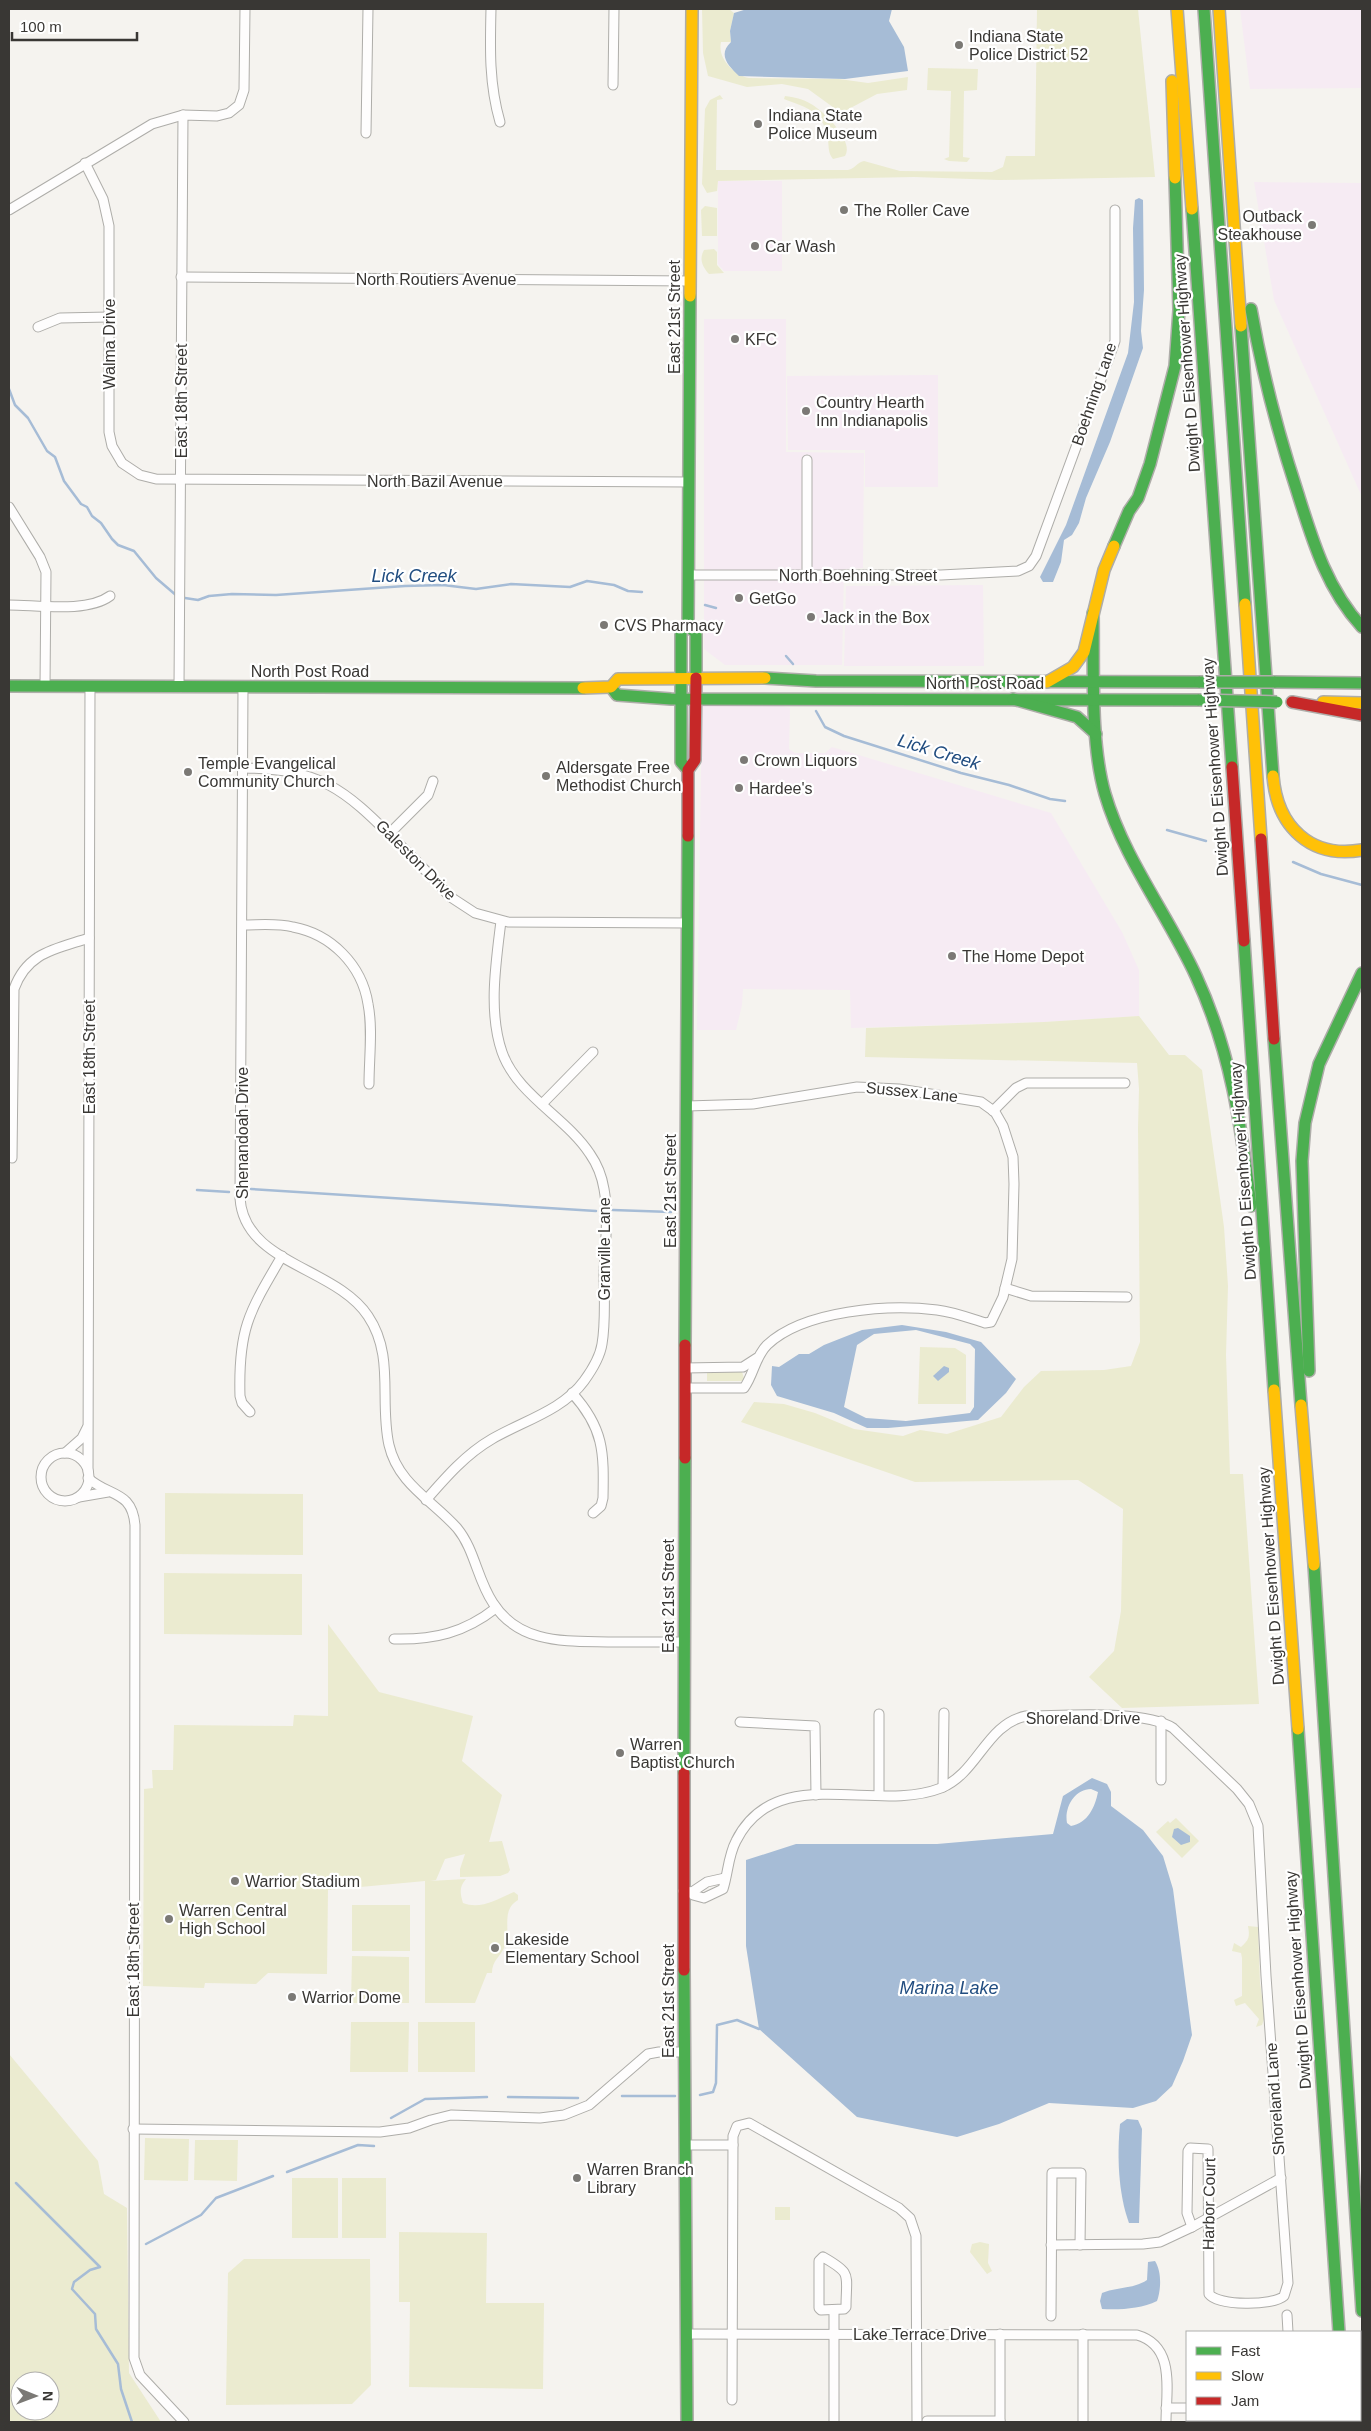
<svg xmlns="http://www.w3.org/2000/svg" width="1371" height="2431" font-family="Arial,sans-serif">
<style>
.commercial{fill:#f6ebf3}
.green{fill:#ebebd0;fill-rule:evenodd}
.water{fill:#a6bcd6;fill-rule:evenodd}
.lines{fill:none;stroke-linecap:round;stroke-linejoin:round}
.stream{stroke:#a6bcd6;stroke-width:2.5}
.street-casing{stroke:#aeada9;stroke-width:11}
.fast-casing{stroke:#aeada9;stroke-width:14}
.slow-casing{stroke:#aeada9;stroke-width:14}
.jam-casing{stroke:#aeada9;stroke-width:14}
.street{stroke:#fefdfd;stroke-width:9}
.fast{stroke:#4caf50;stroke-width:11}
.slow{stroke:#ffc107;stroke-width:11}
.jam{stroke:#c62828;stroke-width:11}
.fast-bridge-casing{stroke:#aeada9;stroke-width:14;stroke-linecap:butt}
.fast-bridge{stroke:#4caf50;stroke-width:11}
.poi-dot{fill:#7b7975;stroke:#fff;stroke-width:2}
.labels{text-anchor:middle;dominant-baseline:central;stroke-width:4.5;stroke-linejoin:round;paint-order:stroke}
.poi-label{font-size:16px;fill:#393734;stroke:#fff;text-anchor:start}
.street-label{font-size:16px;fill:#393734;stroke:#fff}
.water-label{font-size:18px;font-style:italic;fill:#214d80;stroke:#fff}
</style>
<rect width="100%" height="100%" fill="#f5f3ef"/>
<g class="commercial">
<polygon points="1240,9 1362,9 1362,88 1250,89"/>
<polygon points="718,181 782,181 782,271 724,271 718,264"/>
<polygon points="1254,182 1362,183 1362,497 1274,300"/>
<polygon points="704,319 786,319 786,452 864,453 863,568 844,569 842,665 725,665 704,649"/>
<polygon points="938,375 938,487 865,487 865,450 788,450 787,376"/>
<polygon points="983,585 984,666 844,666 846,586"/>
<polygon points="773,703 790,708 789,749 795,753 825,753 832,747 1051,813 1122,932 1139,970 1139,1016 1044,1022 851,1028 850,990 743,989 742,1005 736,1030 697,1030 702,704"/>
</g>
<g class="green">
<path d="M 702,9 L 729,9 L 734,13 L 730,31 L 731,42 L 721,42 C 717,59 735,75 749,78 L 839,79 L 868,83 L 908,77 L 907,90 L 877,94 L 841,113 L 808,89 L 782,84 L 747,87 L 708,76 L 703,53 Z"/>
<path d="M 1037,9 L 1138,9 L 1155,177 L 999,180 L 914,177 L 718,181 L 717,191 L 707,193 L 702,184 L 705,109 L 710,100 L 720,95 L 723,99 L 717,100 L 716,170 L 848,170 C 855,169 857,162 864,161 L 900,171 L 992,172 L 1003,167 L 1006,156 L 1035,156 Z"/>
<polygon points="928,68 978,69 977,90 964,91 963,157 970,158 967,162 949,161 944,159 949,157 951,91 927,90"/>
<path d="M 785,96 C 794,97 803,99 811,104 C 824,111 855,142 845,156 L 833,159 C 828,153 829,148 828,140 C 824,112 808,108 784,99 Z"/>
<polygon points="705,206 717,208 717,236 702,236 701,210"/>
<path d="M 714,249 L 717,252 L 717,265 L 724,273 L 709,274 C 702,266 699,259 704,250 Z"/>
<polygon points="1139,1016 1169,1055 1185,1055 1202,1070 1224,1227 1228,1286 1226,1355 1230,1474 1243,1474 1259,1704 1122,1708 1089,1677 1114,1651 1121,1611 1123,1509 1078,1480 915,1482 741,1422 754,1402 784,1404 815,1413 854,1429 903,1436 920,1430 947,1434 1001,1417 1024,1387 1041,1371 1104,1370 1131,1366 1140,1342 1138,1128 1139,1089 1137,1063 865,1057 866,1028 1044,1022"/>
<polygon points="920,1347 955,1348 966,1355 966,1404 918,1404"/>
<polygon points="707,1372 742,1372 744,1378 742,1381 707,1381"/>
<polygon points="165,1493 303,1494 303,1555 165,1554"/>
<polygon points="164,1573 302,1574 302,1635 164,1634"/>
<path d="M 328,1624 L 379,1692 L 473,1716 L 462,1761 L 502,1795 L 489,1842 L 502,1841 L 510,1870 L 508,1873 L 500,1876 L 460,1877 L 460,1869 L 465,1854 L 445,1859 L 436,1880 L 430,1881 L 466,1879 C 459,1887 460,1893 463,1903 C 481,1910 497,1899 514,1892 L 518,1895 L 518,1900 C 499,1911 513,1934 504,1948 C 499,1958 492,1961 492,1973 L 487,1973 L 475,2003 L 425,2003 L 425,1881 L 328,1890 L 327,1974 L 268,1973 L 256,1984 L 205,1983 L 204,1988 L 143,1986 L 144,1789 L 153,1788 L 152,1770 L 173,1770 L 174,1725 L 293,1726 L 294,1715 L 328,1716 Z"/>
<polygon points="1176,1818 1199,1841 1182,1858 1156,1832 1168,1821 1170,1823"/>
<rect x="352" y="1905" width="58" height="46"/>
<path d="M 1248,1926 L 1258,1927 L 1260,1983 L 1265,2016 L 1262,2025 L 1256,2027 L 1259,2019 L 1245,2003 L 1236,2006 L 1234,2000 L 1242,1996 L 1242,1958 L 1241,1953 L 1232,1951 L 1234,1943 L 1241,1947 C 1249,1940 1250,1937 1248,1926 Z"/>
<polygon points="352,1956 409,1957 409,2003 351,2003"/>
<polygon points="351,2022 409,2022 408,2072 350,2072"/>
<rect x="418" y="2022" width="57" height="50"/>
<path d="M 9,2054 L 98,2161 L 104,2194 L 127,2208 L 129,2373 L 161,2422 L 9,2422 ZM 20,2381 L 50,2381 L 50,2411 L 20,2411 Z"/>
<polygon points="145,2138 189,2139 188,2181 144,2180"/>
<polygon points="195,2140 238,2140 237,2181 194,2180"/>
<rect x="292" y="2178" width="46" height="60"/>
<rect x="342" y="2178" width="44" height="60"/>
<polygon points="790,2207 790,2220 775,2220 775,2207"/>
<polygon points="399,2232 487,2233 486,2303 544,2303 543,2389 409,2387 410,2302 399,2302"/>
<polygon points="980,2242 989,2244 988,2263 992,2271 987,2274 970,2252 972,2244"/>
<polygon points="244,2259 370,2259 371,2385 352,2404 226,2405 228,2273"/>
</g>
<g class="water">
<path d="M 747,9 L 892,9 L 889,21 L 904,47 L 908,71 L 845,79 L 739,76 C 729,66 717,55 731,42 L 730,31 L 734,13 Z"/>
<polygon points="1139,198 1143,200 1144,290 1141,331 1143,348 1110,442 1086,498 1079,523 1072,535 1064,540 1061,562 1053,582 1043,582 1040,577 1066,525 1128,353 1134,302 1133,228 1135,200"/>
<path d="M 902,1325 L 946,1332 L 981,1342 L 1016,1379 L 1006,1393 L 978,1420 L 888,1428 L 867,1428 L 834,1413 L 777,1396 L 771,1385 L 772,1366 L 779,1367 L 799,1354 L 809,1354 L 824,1345 L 862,1330 ZM 916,1330 L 970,1344 L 975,1349 L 974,1407 L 970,1413 L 906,1421 L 866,1418 L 844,1407 L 857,1345 L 874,1334 Z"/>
<polygon points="944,1366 949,1368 949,1372 938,1381 933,1376"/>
<path d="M 1092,1778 L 1107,1784 L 1111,1792 L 1111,1806 L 1143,1830 L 1163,1856 L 1173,1889 L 1192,2035 L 1183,2061 L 1172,2086 L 1156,2101 L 1133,2108 L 1049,2103 L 999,2124 L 957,2137 L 857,2117 L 759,2029 L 746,1946 L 746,1860 L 796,1844 L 937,1844 L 1053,1834 L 1063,1796 ZM 1091,1789 L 1098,1792 C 1095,1807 1088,1823 1071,1826 L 1067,1823 C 1064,1807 1075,1789 1091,1789 Z"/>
<polygon points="1178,1828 1190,1836 1190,1842 1181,1845 1172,1837 1174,1829"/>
<path d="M 1127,2119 L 1138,2120 L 1142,2129 L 1139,2223 L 1129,2223 C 1118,2193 1117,2155 1120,2124 Z"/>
<path d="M 1155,2261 C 1162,2272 1161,2290 1157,2301 C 1141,2309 1119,2310 1102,2309 L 1100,2301 L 1102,2293 C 1116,2287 1134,2289 1147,2280 L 1148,2262 Z"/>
</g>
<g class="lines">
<g class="stream">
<polyline points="9,389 15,405 28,418 47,451 55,457 64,481 81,504 87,507 92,516 101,523 112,539 118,545 134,551 156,578 177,596"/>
<polyline points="185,598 198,600 209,596 232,594 276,595 405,586 443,585 476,589 511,584 570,587 587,581 614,585 628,591 642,592"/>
<polyline points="705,605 716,608"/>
<polyline points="786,656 793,664"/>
<polyline points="816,711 825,727 844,736 961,773 1009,785 1050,799 1065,801"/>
<polyline points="1167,830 1206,841"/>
<polyline points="1293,862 1321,874 1362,885"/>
<polyline points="251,1189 596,1211"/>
<polyline points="197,1190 229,1192"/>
<polyline points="613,1210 671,1212"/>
<polyline points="700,2095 713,2092 716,2083 717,2025 737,2020 759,2029"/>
<polyline points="622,2096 675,2096"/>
<polyline points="508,2097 578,2098"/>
<polyline points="391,2118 425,2099 487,2097"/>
<polyline points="287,2172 358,2145 374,2146"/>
<polyline points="16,2183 100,2267 90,2270 74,2282 72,2289 95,2314 96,2329 118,2364 121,2389 132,2422"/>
<polyline points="146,2244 201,2215 216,2198 273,2176"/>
</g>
<g class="street-casing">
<g id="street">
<path d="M 491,9 C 490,48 489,84 500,122"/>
<polyline points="613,85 614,9"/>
<polyline points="366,133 368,9"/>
<polyline points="85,163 103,199 109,226 109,432 112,446 122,463 140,475 156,479 689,482"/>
<polyline points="9,210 152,124 183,115 217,116 229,113 239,105 244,90 245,9"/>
<polyline points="181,277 690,281"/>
<polyline points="38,327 60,318 109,317"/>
<polyline points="9,507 40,557 46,572 45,686"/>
<polyline points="688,575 941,575 1018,571 1029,566 1036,556 1115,341 1115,210"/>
<polyline points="807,575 807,460"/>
<path d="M 9,605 C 37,605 87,613 110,596"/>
<polyline points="179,687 183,115"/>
<path d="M 243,687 L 240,1198 C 244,1264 336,1267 368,1316 C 395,1356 379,1401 389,1445 C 398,1484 432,1500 457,1528 C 475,1550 477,1579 493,1603 C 519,1644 565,1641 608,1642 C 633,1642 659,1642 684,1642"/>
<path d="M 243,768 C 321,769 343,788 396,841 C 414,859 433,877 449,896 L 475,913 L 508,922 L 688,923"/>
<polyline points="389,834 428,795 433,781"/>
<path d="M 243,925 C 260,925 277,923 293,927 C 331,934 362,965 368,1004 C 373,1029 369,1058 369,1084"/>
<polyline points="542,1104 593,1052"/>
<polyline points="993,1111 1016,1088 1026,1083 1125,1083"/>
<path d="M 12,1158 L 14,989 C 27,952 56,949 89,938"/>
<polyline points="1005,1288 1031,1296 1127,1297"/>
<polyline points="685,1368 743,1367 757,1358"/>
<path d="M 685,1388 L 744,1388 C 754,1374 755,1357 767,1345 C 804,1310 889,1304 937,1310 C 954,1312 969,1318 985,1323 L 991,1322 L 1003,1297 L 1012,1259 L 1014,1184 L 1013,1157 L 1003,1126 L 995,1112 L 981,1102 L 899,1089 L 857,1087 L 753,1104 L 687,1106"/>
<path d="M 572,1393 C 604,1428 604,1452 603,1498 L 601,1506 L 593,1513"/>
<path d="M 250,1412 L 242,1403 L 240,1396 C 238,1329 249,1312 282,1256"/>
<polyline points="65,1453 82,1438 87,1428"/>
<circle cx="65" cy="1477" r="24"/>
<polyline points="88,1472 90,686"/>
<path d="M 88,1478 C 109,1497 132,1490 135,1525 L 134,2358 L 140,2375 L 184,2422"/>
<polyline points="79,1497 108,1492"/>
<path d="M 426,1500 C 446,1477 466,1454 492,1439 C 523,1421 563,1410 584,1381 C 592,1370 600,1357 602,1344 C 606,1321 604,1295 604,1272 C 605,1245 609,1216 604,1189 C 602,1177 597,1164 590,1154 C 566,1117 517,1095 502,1052 C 488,1012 496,962 501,921"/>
<path d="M 394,1639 C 434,1640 464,1633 496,1608"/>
<polyline points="1161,1721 1161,1780"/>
<polyline points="740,1722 815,1726 816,1795"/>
<polyline points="943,1787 944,1713"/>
<polyline points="879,1795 879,1714"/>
<path d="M 683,1891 L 692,1892 L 693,1895 L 704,1898 L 723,1889 C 728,1874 728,1856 736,1841 C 776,1761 875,1814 941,1788 C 978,1773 986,1724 1026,1716 C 1063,1716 1143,1709 1173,1728 L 1237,1789 L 1249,1804 L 1258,1826 L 1266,1976 L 1288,2283 L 1284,2296 C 1273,2306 1218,2306 1209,2294 L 1208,2149 L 1190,2148 L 1188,2151 L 1187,2213 L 1192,2227"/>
<polyline points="692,1892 707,1882 725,1878"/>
<polyline points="133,2129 380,2132 409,2128 431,2120 451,2115 540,2118 564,2115 589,2105 648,2054 659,2052 684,2052"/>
<polyline points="686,2145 733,2145"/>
<polyline points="1051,2245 1143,2244 1160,2242 1192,2227 1281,2178"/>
<path d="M 823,2257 C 853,2274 846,2274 846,2307 L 844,2309 L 821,2310 L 819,2308 L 819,2261 Z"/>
<polyline points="834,2310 834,2422"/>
<polyline points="1287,2315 1288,2332"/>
<polyline points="1051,2316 1052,2173 1081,2173 1080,2245"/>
<path d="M 687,2334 L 1137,2335 C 1176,2346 1166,2391 1166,2422"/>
<polyline points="1000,2334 1000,2422"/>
<polyline points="1083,2334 1083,2422"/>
<polyline points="732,2400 733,2136 737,2126 749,2123 899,2208 910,2218 916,2236 917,2422"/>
<polyline points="1166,2408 1187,2408"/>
<polyline points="927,2421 1000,2421"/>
</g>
</g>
<g class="fast-casing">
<g id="fast">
<polyline points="1204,9 1245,604"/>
<polyline points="1192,209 1232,767"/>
<polyline points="690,296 688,626 696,633 696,678"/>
<path d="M 1251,309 C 1262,372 1278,433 1298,494 C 1313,542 1327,589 1362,627"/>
<polyline points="1241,326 1273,776"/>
<polyline points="1114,546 1129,511 1138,498 1150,464 1175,366 1179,310 1175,178"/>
<path d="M 1093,613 C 1094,668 1090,742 1105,794 C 1124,859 1168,915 1196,976 C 1231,1052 1241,1124 1251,1206"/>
<polyline points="688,626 681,631 681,762 688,770"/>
<polyline points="765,678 816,681 1200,682"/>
<polyline points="1274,682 1362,683"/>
<polyline points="9,686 583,688"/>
<polyline points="611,687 617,695 671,699 1199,700"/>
<polyline points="1013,699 1077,717 1096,734"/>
<polyline points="1244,941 1274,1390"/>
<polyline points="1274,1039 1301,1405"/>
<polyline points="685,1345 688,836"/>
<polyline points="1309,1371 1302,1161 1305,1123 1319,1064 1362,973"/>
<polyline points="1314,1565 1362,2311"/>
<polyline points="1298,1729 1339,2332"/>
<polyline points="684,1773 685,1458"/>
<polyline points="684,1970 687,2422"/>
<polyline points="1345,2420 1345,2422"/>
</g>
</g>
<g class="slow-casing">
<g id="slow">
<polyline points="1177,9 1192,209"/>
<polyline points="1219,9 1241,326"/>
<polyline points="1172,81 1175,178"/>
<polyline points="690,296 692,9"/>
<polyline points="1245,604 1261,839"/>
<polyline points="1047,682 1073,667 1084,652 1104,570 1114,546"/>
<polyline points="583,688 611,687 618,679 765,678"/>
<polyline points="1323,702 1362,703"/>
<path d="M 1273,776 C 1277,827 1311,859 1362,850"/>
<polyline points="1274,1390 1298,1729"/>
<polyline points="1301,1405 1314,1565"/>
</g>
</g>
<g class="jam-casing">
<g id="jam">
<polyline points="1292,702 1362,715"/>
<polyline points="1232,767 1244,941"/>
<polyline points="688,836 688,770 695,760 696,678"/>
<polyline points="1261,839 1274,1039"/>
<polyline points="685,1458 685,1345"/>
<polyline points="684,1773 684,1970"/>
</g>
</g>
<use href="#street" class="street"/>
<use href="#fast" class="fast"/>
<use href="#slow" class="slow"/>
<use href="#jam" class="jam"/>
<g class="fast-bridge-casing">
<g id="fast-bridge">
<polyline points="1200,682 1274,682"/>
<polyline points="1199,700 1277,702"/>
</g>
</g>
<use href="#fast-bridge" class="fast-bridge"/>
</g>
<g class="poi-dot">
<circle cx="959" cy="45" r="5"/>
<circle cx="758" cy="124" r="5"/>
<circle cx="844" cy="210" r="5"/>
<circle cx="1312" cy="225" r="5"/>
<circle cx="755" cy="246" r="5"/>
<circle cx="735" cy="339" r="5"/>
<circle cx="806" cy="411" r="5"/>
<circle cx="739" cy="598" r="5"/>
<circle cx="811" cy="617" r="5"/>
<circle cx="604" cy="625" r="5"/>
<circle cx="744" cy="760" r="5"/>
<circle cx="188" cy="772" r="5"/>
<circle cx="546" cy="776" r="5"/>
<circle cx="739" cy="788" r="5"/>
<circle cx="952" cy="956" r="5"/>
<circle cx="620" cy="1753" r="5"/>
<circle cx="235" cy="1881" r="5"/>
<circle cx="169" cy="1919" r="5"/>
<circle cx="495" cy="1948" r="5"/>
<circle cx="292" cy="1997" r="5"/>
<circle cx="577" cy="2178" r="5"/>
</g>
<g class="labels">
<g class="poi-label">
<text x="969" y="36">Indiana State<tspan x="969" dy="18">Police District 52</tspan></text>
<text x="768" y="115">Indiana State<tspan x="768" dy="18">Police Museum</tspan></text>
<text x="854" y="210">The Roller Cave</text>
<text x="1302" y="216" text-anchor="end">Outback<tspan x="1302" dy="18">Steakhouse</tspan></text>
<text x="765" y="246">Car Wash</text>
<text x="745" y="339">KFC</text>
<text x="816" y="402">Country Hearth<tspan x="816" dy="18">Inn Indianapolis</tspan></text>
<text x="749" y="598">GetGo</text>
<text x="821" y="617">Jack in the Box</text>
<text x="614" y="625">CVS Pharmacy</text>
<text x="754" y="760">Crown Liquors</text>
<text x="198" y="763">Temple Evangelical<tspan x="198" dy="18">Community Church</tspan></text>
<text x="556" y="767">Aldersgate Free<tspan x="556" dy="18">Methodist Church</tspan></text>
<text x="749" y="788">Hardee's</text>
<text x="962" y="956">The Home Depot</text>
<text x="630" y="1744">Warren<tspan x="630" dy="18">Baptist Church</tspan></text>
<text x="245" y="1881">Warrior Stadium</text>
<text x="179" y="1910">Warren Central<tspan x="179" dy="18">High School</tspan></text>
<text x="505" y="1939">Lakeside<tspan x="505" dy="18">Elementary School</tspan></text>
<text x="302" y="1997">Warrior Dome</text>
<text x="587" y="2169">Warren Branch<tspan x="587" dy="18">Library</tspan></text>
</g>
<g class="street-label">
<text x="436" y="279">North Routiers Avenue</text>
<text transform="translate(674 317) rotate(-90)">East 21st Street</text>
<text transform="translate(109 344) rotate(-90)">Walma Drive</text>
<text transform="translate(1187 363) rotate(-94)">Dwight D Eisenhower Highway</text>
<text transform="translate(1094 394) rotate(-71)">Boehning Lane</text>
<text transform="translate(181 401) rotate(-90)">East 18th Street</text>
<text x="435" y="481">North Bazil Avenue</text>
<text x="858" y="575">North Boehning Street</text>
<text x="310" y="671">North Post Road</text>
<text x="985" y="683">North Post Road</text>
<text transform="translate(1215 767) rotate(-94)">Dwight D Eisenhower Highway</text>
<text transform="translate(416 860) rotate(45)">Galeston Drive</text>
<text transform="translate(89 1057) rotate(-90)">East 18th Street</text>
<text transform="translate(912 1092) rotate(6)">Sussex Lane</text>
<text transform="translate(242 1133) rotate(-90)">Shenandoah Drive</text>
<text transform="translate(1243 1171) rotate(-94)">Dwight D Eisenhower Highway</text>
<text transform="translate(670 1191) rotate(-90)">East 21st Street</text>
<text transform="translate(604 1249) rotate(-90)">Granville Lane</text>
<text transform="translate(1271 1576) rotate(-94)">Dwight D Eisenhower Highway</text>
<text transform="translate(668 1596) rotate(-90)">East 21st Street</text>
<text x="1083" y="1718">Shoreland Drive</text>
<text transform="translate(133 1960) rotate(-90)">East 18th Street</text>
<text transform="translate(1298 1980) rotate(-94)">Dwight D Eisenhower Highway</text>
<text transform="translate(668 2001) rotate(-90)">East 21st Street</text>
<text transform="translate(1275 2099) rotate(-94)">Shoreland Lane</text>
<text transform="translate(1209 2204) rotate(-89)">Harbor Court</text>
<text x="920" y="2334">Lake Terrace Drive</text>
</g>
<g class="water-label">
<text x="414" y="576">Lick Creek</text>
<text transform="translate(939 752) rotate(17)">Lick Creek</text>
<text x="949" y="1988">Marina Lake</text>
</g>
</g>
<rect width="1371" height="2431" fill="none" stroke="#393734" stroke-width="20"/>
<rect x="1186" y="2331" width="175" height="90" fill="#ffffff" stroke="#b0afae"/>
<rect x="1196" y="2347" width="25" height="8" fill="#4caf50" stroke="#b0afae"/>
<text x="1231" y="2356" font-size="15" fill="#393734">Fast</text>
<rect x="1196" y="2372" width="25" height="8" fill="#ffc107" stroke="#b0afae"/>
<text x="1231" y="2381" font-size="15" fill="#393734">Slow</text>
<rect x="1196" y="2397" width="25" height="8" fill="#c62828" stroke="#b0afae"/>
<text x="1231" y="2406" font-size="15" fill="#393734">Jam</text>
<g transform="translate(35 2396) rotate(91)"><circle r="24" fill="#ffffff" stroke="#b0afae"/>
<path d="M0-4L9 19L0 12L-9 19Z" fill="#7b7975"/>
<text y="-8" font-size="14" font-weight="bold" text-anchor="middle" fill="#393734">N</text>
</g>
<path d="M12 32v8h125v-8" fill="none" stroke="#393734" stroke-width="2.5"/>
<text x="20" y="32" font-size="15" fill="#393734" stroke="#ffffff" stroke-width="4" paint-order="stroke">100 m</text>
</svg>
